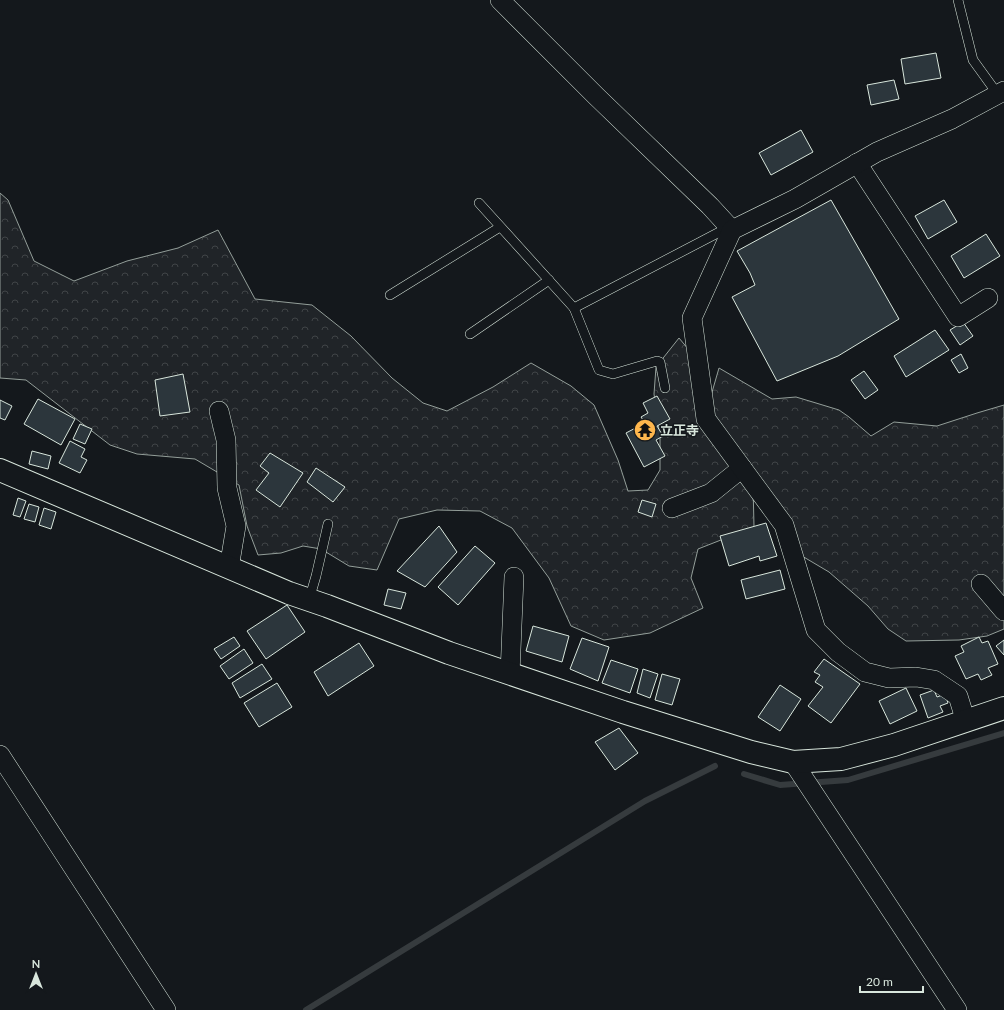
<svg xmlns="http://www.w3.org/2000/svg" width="1004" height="1010" font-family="Lato,'Noto Sans JP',sans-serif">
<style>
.forest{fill:url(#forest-crowns);stroke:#939e99}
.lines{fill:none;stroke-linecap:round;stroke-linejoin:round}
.stream{stroke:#363b3e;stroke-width:6}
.building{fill:#2c363c;stroke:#d8e6dc}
.lane-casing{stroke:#d8e6dc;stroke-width:10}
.street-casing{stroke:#d8e6dc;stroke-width:20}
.secondary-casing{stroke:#d8e6dc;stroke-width:24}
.lane{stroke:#14181c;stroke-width:9}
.street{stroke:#14181c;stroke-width:19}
.secondary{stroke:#14181c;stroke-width:22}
.labels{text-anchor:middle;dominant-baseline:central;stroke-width:3;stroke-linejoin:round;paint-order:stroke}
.poi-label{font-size:13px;font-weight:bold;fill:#d8e6dc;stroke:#14181c;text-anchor:start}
</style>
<defs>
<pattern id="forest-crowns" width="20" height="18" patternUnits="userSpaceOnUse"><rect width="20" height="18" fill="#202428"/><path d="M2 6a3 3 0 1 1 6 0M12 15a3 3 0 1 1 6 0" fill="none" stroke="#404447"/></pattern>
</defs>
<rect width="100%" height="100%" fill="#14181c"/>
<polygon class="forest" points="0,193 8,200 34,261 74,281 127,261 178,248 218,230 255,299 312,305 351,336 392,378 423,403 447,411 493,387 531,363 571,386 594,405 618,460 628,491 648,490 660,470 660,437 654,394 656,367 679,338 708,373 708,406 719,368 772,399 796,397 816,403 839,410 849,417 871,436 894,422 937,426 977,413 1004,405 1004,629 987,636 959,640 906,641 888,629 868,606 829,572 802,556 753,484 754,527 698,549 691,578 703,608 650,633 604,640 571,626 549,578 512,528 480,511 437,510 399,519 377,570 349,566 321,549 303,546 281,553 258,555 247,526 239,485 195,459 137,454 110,445 26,380 0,378"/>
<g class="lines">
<g class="stream">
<polyline points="744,774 780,785 848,780 1004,733"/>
<polyline points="306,1010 645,801 715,766"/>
</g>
</g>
<g class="building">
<polygon points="936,53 941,78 905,84 901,59"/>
<polygon points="894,80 899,99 871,105 867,85"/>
<polygon points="801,130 813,152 771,175 759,153"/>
<polygon points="831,200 899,319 838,356 777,381 732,297 755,285 750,273 737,251"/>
<polygon points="944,200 957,222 928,239 915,216"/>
<polygon points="986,234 1000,256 964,278 951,256"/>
<polygon points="963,322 973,336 960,345 950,330"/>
<polygon points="935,330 949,350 906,377 894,356"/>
<polygon points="961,354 968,368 959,373 951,360"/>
<polygon points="864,371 878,390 865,399 851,380"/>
<polygon points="183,374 190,412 160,416 155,380"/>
<polygon points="657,396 670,419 657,426 663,436 656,440 665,456 644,467 626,433 645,423 641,417 648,413 643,403"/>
<polygon points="38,399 75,419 61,445 24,424"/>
<polygon points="0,400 12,406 5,420 0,418"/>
<polygon points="80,424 92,429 85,444 73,439"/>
<polygon points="70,441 85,449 81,457 87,460 80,473 59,463"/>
<polygon points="32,451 51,456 48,469 29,464"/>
<polygon points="270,453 303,473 280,507 256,490 269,473 260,466"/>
<polygon points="316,468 345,487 333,502 307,482"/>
<polygon points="18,498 26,501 20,517 13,515"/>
<polygon points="642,500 656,504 652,517 638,512"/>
<polygon points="29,504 39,507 35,522 24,519"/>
<polygon points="44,508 56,512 51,529 39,525"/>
<polygon points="766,523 777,556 760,561 759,556 729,566 720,536"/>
<polygon points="439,526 457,552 425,587 397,571"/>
<polygon points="475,546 495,563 458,605 438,587"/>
<polygon points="780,570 785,589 746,599 741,580"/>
<polygon points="388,589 406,593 401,609 384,605"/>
<polygon points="287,605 305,632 266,659 247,631"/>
<polygon points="533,626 569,636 562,662 526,651"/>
<polygon points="234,637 240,646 221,659 214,649"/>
<polygon points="979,637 982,643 988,641 998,664 988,668 992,675 981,680 978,674 966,679 955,656 964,652 961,646"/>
<polygon points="582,638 609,647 598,681 570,669"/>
<polygon points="1004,640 1004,655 996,646"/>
<polygon points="359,643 374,666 328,696 314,672"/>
<polygon points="244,649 253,663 229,679 220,666"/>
<polygon points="824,659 860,684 831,723 808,706 823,687 815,682 820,675 814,672"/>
<polygon points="611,660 638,669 630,693 602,683"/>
<polygon points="262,664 272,679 240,698 232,683"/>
<polygon points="643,669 658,674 650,698 637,693"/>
<polygon points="662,674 680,679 672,705 655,700"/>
<polygon points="277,683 292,707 259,727 244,703"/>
<polygon points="780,685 801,699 780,731 758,717"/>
<polygon points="906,688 917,711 890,724 879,701"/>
<polygon points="934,690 937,697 945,694 948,703 940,706 943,712 928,718 920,695"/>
<polygon points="619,728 638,753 615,770 595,742"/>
</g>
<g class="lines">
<g class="lane-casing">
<g id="lane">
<polyline points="958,0 973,60 999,96"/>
<polyline points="479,203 574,308 729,227"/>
<polyline points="390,295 500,227"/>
<polyline points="574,308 599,370 613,374 657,361 660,362 665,388"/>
<polyline points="470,334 549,280"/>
<polyline points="309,600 316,576 328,524"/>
</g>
</g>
<g class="street-casing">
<g id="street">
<polyline points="500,0 596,96 710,206 732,230"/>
<polyline points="857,163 958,317 988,298"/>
<polyline points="219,411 226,440 227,488 236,526 229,568"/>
<polyline points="672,508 711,493 742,468"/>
<polyline points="981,584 1004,611"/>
<polyline points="510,674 514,577"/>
<polyline points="966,722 958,696 934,680 916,677 889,678 865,672 838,652 816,630 784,525 706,419 692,318 732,230 795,199 877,152 952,119 1004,91"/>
<polyline points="0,755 166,1010"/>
<polyline points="793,762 957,1010"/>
</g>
</g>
<g class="secondary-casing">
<polyline id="secondary" points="0,470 289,593 327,606 449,653 623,712 751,752 793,762 841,759 894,745 1004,708"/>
</g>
<use href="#lane" class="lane"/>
<use href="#street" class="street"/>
<use href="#secondary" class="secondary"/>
</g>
<defs>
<g id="temple-disc" transform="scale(1.15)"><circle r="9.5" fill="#ffb74d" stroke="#14181c"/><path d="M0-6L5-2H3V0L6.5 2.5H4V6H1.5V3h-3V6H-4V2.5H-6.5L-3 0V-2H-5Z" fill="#111"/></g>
</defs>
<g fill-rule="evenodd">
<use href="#temple-disc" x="645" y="430"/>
</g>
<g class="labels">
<g class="poi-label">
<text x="660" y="430">立正寺</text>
</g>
</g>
<g transform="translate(36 974)" stroke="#14181c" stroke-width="3" paint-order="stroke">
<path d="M0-3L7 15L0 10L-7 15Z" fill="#d8e6dc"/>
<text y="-6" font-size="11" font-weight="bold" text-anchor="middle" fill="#d8e6dc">N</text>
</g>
<path d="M860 986v6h63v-6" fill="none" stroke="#d8e6dc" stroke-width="2"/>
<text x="866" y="986" font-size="12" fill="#d8e6dc" stroke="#14181c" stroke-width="3" paint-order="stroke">20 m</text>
</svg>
